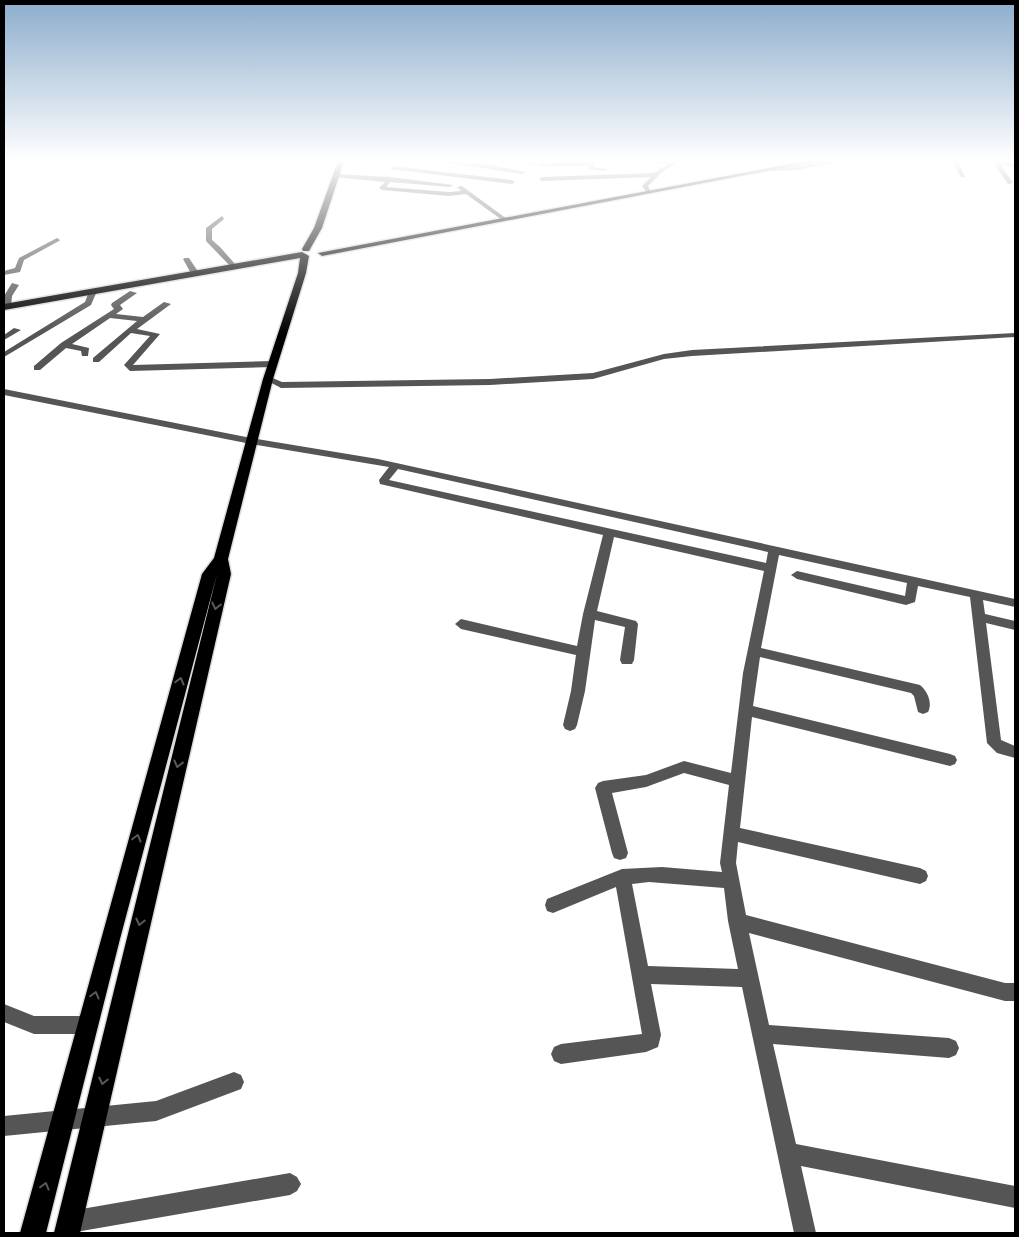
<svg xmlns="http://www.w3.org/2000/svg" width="1019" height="1237" font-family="'Archivo Narrow',sans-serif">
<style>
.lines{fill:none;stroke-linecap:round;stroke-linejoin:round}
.highway-casing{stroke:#dbdbdb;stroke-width:3}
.minor{fill:#555;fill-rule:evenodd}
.highway{fill:#000;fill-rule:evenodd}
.oneway{stroke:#595959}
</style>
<rect width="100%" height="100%" fill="#fff"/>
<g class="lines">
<g class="highway-casing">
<g id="highway">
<polygon points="338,161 344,161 322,228 309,251 303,251 302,249 314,228"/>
<polygon points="806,161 819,161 322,256 318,253"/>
<polygon points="302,252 309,256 306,273 273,379 228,559 231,574 80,1233 54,1233 217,574 120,939 46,1233 20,1233 202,574 214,558 263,379 298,273 300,258 4,310 4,304"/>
</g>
</g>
<g class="minor">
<polygon points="436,161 484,164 525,172 522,174"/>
<polygon points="516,161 537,163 534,165"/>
<polygon points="589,161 595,161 594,167 608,169 605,171 588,169 589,166 541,166 538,164"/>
<polygon points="625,161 679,161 660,174 648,186 651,192 648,194 642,186 651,177 542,181 539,179 542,177 654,173 668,164"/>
<polygon points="831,161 843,161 798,170 773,171 770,169"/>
<polygon points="952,161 958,161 965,177 961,177"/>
<polygon points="960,161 998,161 1015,163 1015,167 1001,165 1013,183 1008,184 993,163"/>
<polygon points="392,166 512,180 515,182 512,184 390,169"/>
<polygon points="336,174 390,177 453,185 450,187 390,182 386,187 449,192 461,191 457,187 462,186 507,219 502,220 466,194 449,196 382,190 379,188 385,182 334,177"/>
<polygon points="222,216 224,219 212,229 212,240 220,247 235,264 235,268 232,268 206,241 206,228"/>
<polygon points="57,238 60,240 59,241 24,260 20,272 4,275 4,271 15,268 19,258"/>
<polygon points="185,258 189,258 199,273 198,275 192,275 183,259"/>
<polygon points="12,283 19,285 12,296 11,306 4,308 4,296"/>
<polygon points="90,289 97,291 91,305 4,357 4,352 85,302"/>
<polygon points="130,291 137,293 120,305 123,309 116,314 143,317 164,302 171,304 137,329 160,334 133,365 273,361 277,364 273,367 130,371 124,365 150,336 131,333 99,362 93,362 93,358 137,321 110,318 72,344 89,348 88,356 82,356 81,351 66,348 40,370 34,370 34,366 61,343 114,309 111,305 112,303"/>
<polygon points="14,328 21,330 4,340 4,335"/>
<polygon points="1015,333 1015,337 692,356 664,359 593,379 490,385 281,388 264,379 268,376 282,382 490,379 593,373 664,354 692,350"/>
<path d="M 4,389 L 251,438 L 378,459 L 1015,599 L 1015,607 L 983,600 L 985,614 L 1015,621 L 1015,630 L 986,623 L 1001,740 L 1015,746 L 1015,758 L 997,753 L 987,743 L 970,597 L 918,586 L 915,602 L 906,605 L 797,579 L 791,575 L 797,571 L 905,596 L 907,583 L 779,555 L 761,648 L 920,685 C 927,691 933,702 928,712 L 923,714 L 918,712 L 914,696 L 911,693 L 760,657 L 753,706 L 950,754 L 955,756 L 957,760 L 955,764 L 950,766 L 752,717 L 740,828 L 920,868 L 926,871 L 928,876 L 926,881 L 920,884 L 738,842 L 736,863 L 746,915 L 1005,983 L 1015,983 L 1015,1001 L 1005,1001 L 749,933 L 769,1025 L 949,1038 L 956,1041 L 959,1048 L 956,1055 L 949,1058 L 773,1044 L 796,1144 L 1015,1186 L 1015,1208 L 801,1166 L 816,1233 L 794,1233 L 742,987 L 651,984 L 661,1035 L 658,1047 L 646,1052 L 561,1064 L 554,1061 L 551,1054 L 554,1047 L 561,1044 L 642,1034 L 616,887 L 553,913 L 547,911 L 545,905 L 547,899 L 622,869 L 662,867 L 722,872 L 720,863 L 729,785 L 684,773 L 646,787 L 612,793 L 628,853 L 626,858 L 620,860 L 614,858 L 612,853 L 595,788 L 598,783 L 603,781 L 646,775 L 684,761 L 731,773 L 743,673 L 764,571 L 614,537 L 597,611 L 636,621 L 638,624 L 634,660 L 632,664 L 622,664 L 620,660 L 625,627 L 595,620 L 585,691 L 577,725 L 575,729 L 570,731 L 565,729 L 563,725 L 571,691 L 576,655 L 461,629 L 455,624 L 461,619 L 577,646 L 583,614 L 603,535 L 380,484 L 379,480 L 389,467 L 251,444 L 4,395 ZM 398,469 L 768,552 L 766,563 L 389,480 ZM 649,882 L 724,888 L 728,921 L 738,969 L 648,966 L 632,884 Z"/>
<polygon points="4,1004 34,1016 87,1016 94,1018 96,1025 94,1032 87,1034 34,1034 4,1022"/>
<polygon points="234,1072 241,1075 244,1082 241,1089 156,1121 4,1136 4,1116 156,1101"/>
<polygon points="290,1173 297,1177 301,1184 297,1191 290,1195 70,1233 62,1230 59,1222 62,1214 70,1211"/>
</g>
<use href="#highway" class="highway"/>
</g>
<defs><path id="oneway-chevron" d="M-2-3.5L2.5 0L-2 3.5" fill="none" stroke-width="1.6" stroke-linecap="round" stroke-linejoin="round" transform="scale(1.25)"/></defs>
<g class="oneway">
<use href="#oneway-chevron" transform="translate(216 606) rotate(103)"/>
<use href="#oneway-chevron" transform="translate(180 681) rotate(-75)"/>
<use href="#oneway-chevron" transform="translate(178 764) rotate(104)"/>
<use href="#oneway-chevron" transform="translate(137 838) rotate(-75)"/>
<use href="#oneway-chevron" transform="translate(140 922) rotate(103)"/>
<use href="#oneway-chevron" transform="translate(95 995) rotate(-75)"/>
<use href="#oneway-chevron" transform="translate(103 1081) rotate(103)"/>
<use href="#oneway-chevron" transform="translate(45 1186) rotate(-75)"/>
</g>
<linearGradient id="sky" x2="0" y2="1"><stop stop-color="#8cadcc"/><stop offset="0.48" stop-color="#fff"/><stop offset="1" stop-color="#fff" stop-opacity="0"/></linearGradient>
<rect width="1019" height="334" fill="url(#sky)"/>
<rect width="1019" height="1237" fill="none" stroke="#000000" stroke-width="10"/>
</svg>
